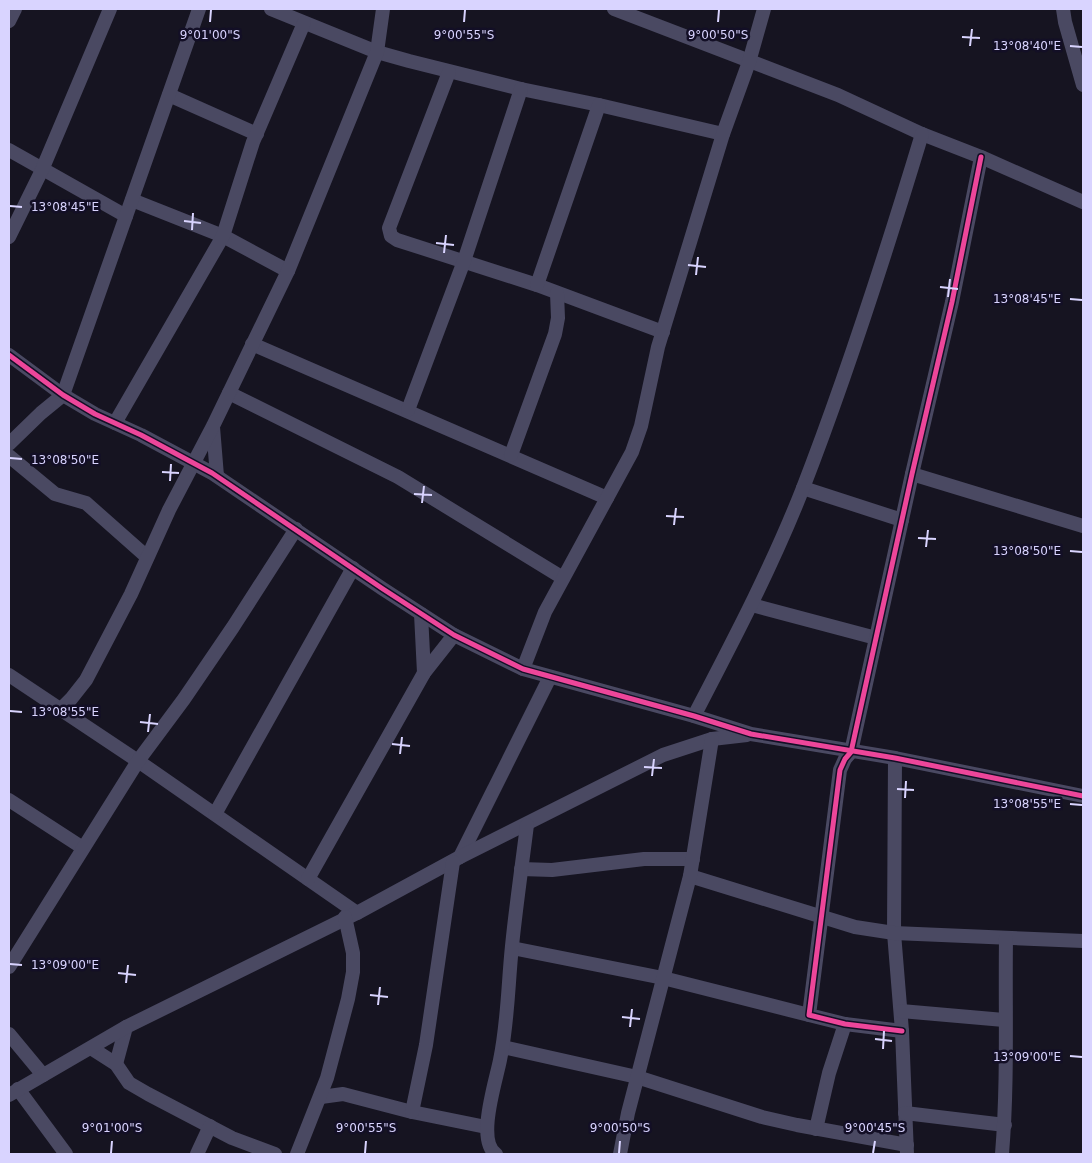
<svg xmlns="http://www.w3.org/2000/svg" width="1092" height="1163" font-family="'DejaVu Sans',sans-serif">
<style>
.lines{fill:none;stroke-linecap:round;stroke-linejoin:round}
.street{stroke:#4a4962;stroke-width:14}
.cycleway-casing{stroke:#130f26;stroke-width:8}
.cycleway{stroke:#ed469a;stroke-width:5}
.ticks{fill:none;stroke:#d9d4ff;stroke-width:2}
.ticks-label{font-size:12px;text-anchor:middle;fill:#d9d4ff;stroke:#130f26;stroke-width:5;stroke-linejoin:round;paint-order:stroke}
</style>
<rect width="100%" height="100%" fill="#161421"/>
<g class="lines">
<g class="street">
<polyline points="271,9 377,52 409,61 521,89 599,105 723,134"/>
<polyline points="614,9 838,95 922,134 981,157 1083,202"/>
<polyline points="1063,9 1065,22 1083,85"/>
<polyline points="9,21 15,9"/>
<polyline points="449,72 389,228 391,236 397,240 537,285 663,332"/>
<polyline points="169,95 257,134"/>
<polyline points="9,150 126,216"/>
<polyline points="132,200 223,236 288,271"/>
<polyline points="9,237 42,170 110,9"/>
<polyline points="537,285 599,105"/>
<polyline points="252,344 607,498"/>
<polyline points="9,355 63,395 95,414 141,435 212,473 383,589 454,635 523,669 694,716 751,734 895,758 1083,796"/>
<polyline points="229,393 398,477 563,578"/>
<polyline points="408,410 464,261 521,89"/>
<polyline points="115,423 223,236 253,142 304,23"/>
<polyline points="213,427 217,476"/>
<polyline points="9,444 41,413 63,395 199,9"/>
<polyline points="511,455 555,334 558,318 557,293"/>
<polyline points="9,456 55,494 86,503 147,557"/>
<polyline points="912,474 1083,526"/>
<polyline points="803,488 902,520"/>
<polyline points="752,605 876,638"/>
<polyline points="421,614 424,673"/>
<polyline points="523,669 545,612 632,452 641,426 658,347 723,134 749,62 764,9"/>
<polyline points="9,675 138,761 357,913"/>
<polyline points="60,710 71,699 86,680 131,594 169,510 213,426 288,271 377,52 383,9"/>
<path d="M 694,716 C 733,641 772,567 803,488 C 848,372 886,253 922,134"/>
<polyline points="895,758 894,933 902,1031 907,1154"/>
<polyline points="9,800 83,848"/>
<polyline points="215,814 353,568"/>
<polyline points="460,857 550,677"/>
<polyline points="521,869 552,870 644,859 693,859"/>
<polyline points="690,876 855,927 894,933 1083,941"/>
<polyline points="308,879 424,673 454,635"/>
<polyline points="512,948 663,978 809,1015"/>
<polyline points="9,967 138,761 184,699 233,627 296,529"/>
<polyline points="901,1011 1004,1020"/>
<polyline points="902,1031 845,1024 809,1015 840,770 845,759 851,752 912,474 952,302 981,157"/>
<polyline points="9,1034 43,1075"/>
<polyline points="503,1047 637,1077 762,1117 797,1125 907,1145"/>
<polyline points="91,1048 116,1064 129,1083 148,1094 232,1138 275,1154"/>
<polyline points="116,1064 126,1027"/>
<polyline points="18,1089 66,1154"/>
<polyline points="9,1095 126,1027 357,913 460,857 663,755 712,739 747,735"/>
<polyline points="321,1097 343,1094 412,1112 486,1127"/>
<polyline points="412,1112 426,1045 453,862"/>
<polyline points="905,1113 1005,1125"/>
<polyline points="816,1129 829,1073 845,1024"/>
<polyline points="197,1154 210,1126"/>
<polyline points="297,1154 327,1078 348,999 353,972 353,953 345,917"/>
<path d="M 496,1154 C 476,1141 496,1081 500,1060 C 508,1022 508,984 512,946 C 516,906 522,865 527,825"/>
<polyline points="620,1154 628,1113 690,876 712,739"/>
<path d="M 1002,1154 C 1008,1082 1005,1010 1006,938"/>
</g>
<g class="cycleway-casing">
<g id="cycleway">
<polyline points="9,355 63,395 95,414 141,435 212,473 383,589 454,635 523,669 694,716 751,734 895,758 1083,796"/>
<polyline points="902,1031 845,1024 809,1015 840,770 845,759 851,752 912,474 952,302 981,157"/>
</g>
</g>
<use href="#cycleway" class="cycleway"/>
</g>
<path class="ticks" d="M 210,22 L 211,10M 464,22 L 465,10M 718,22 L 719,10M 962,37 L 980,38M 970,46 L 972,29M 1070,46 L 1082,47M 10,206 L 22,207M 184,221 L 201,223M 192,230 L 193,213M 436,243 L 454,245M 444,253 L 446,235M 688,265 L 706,267M 696,275 L 698,257M 940,287 L 958,289M 948,297 L 950,279M 1070,299 L 1082,300M 10,458 L 22,459M 162,472 L 179,473M 170,481 L 171,464M 414,494 L 432,495M 422,503 L 424,486M 666,516 L 684,517M 674,525 L 676,508M 918,538 L 936,539M 926,547 L 928,530M 1070,551 L 1082,552M 10,711 L 22,712M 140,722 L 158,724M 148,732 L 150,714M 392,744 L 410,746M 400,754 L 402,737M 644,767 L 662,768M 652,776 L 654,759M 897,789 L 914,790M 905,798 L 906,781M 1070,804 L 1082,805M 10,964 L 22,965M 118,973 L 136,975M 126,983 L 128,965M 370,995 L 388,997M 378,1005 L 380,987M 622,1017 L 640,1019M 630,1027 L 632,1009M 875,1039 L 892,1041M 883,1049 L 884,1031M 1070,1056 L 1082,1057M 111,1153 L 112,1141M 365,1153 L 366,1141M 619,1153 L 620,1141M 873,1153 L 875,1141"/>
<g class="ticks-label">
<text x="210" y="39">9°01'00"S</text>
<text x="464" y="39">9°00'55"S</text>
<text x="718" y="39">9°00'50"S</text>
<text x="1027" y="50">13°08'40"E</text>
<text x="65" y="211">13°08'45"E</text>
<text x="1027" y="303">13°08'45"E</text>
<text x="65" y="464">13°08'50"E</text>
<text x="1027" y="555">13°08'50"E</text>
<text x="65" y="716">13°08'55"E</text>
<text x="1027" y="808">13°08'55"E</text>
<text x="65" y="969">13°09'00"E</text>
<text x="1027" y="1061">13°09'00"E</text>
<text x="112" y="1132">9°01'00"S</text>
<text x="366" y="1132">9°00'55"S</text>
<text x="620" y="1132">9°00'50"S</text>
<text x="875" y="1132">9°00'45"S</text>
</g>
<rect width="1092" height="1163" fill="none" stroke="#d9d4ff" stroke-width="20"/>
</svg>
